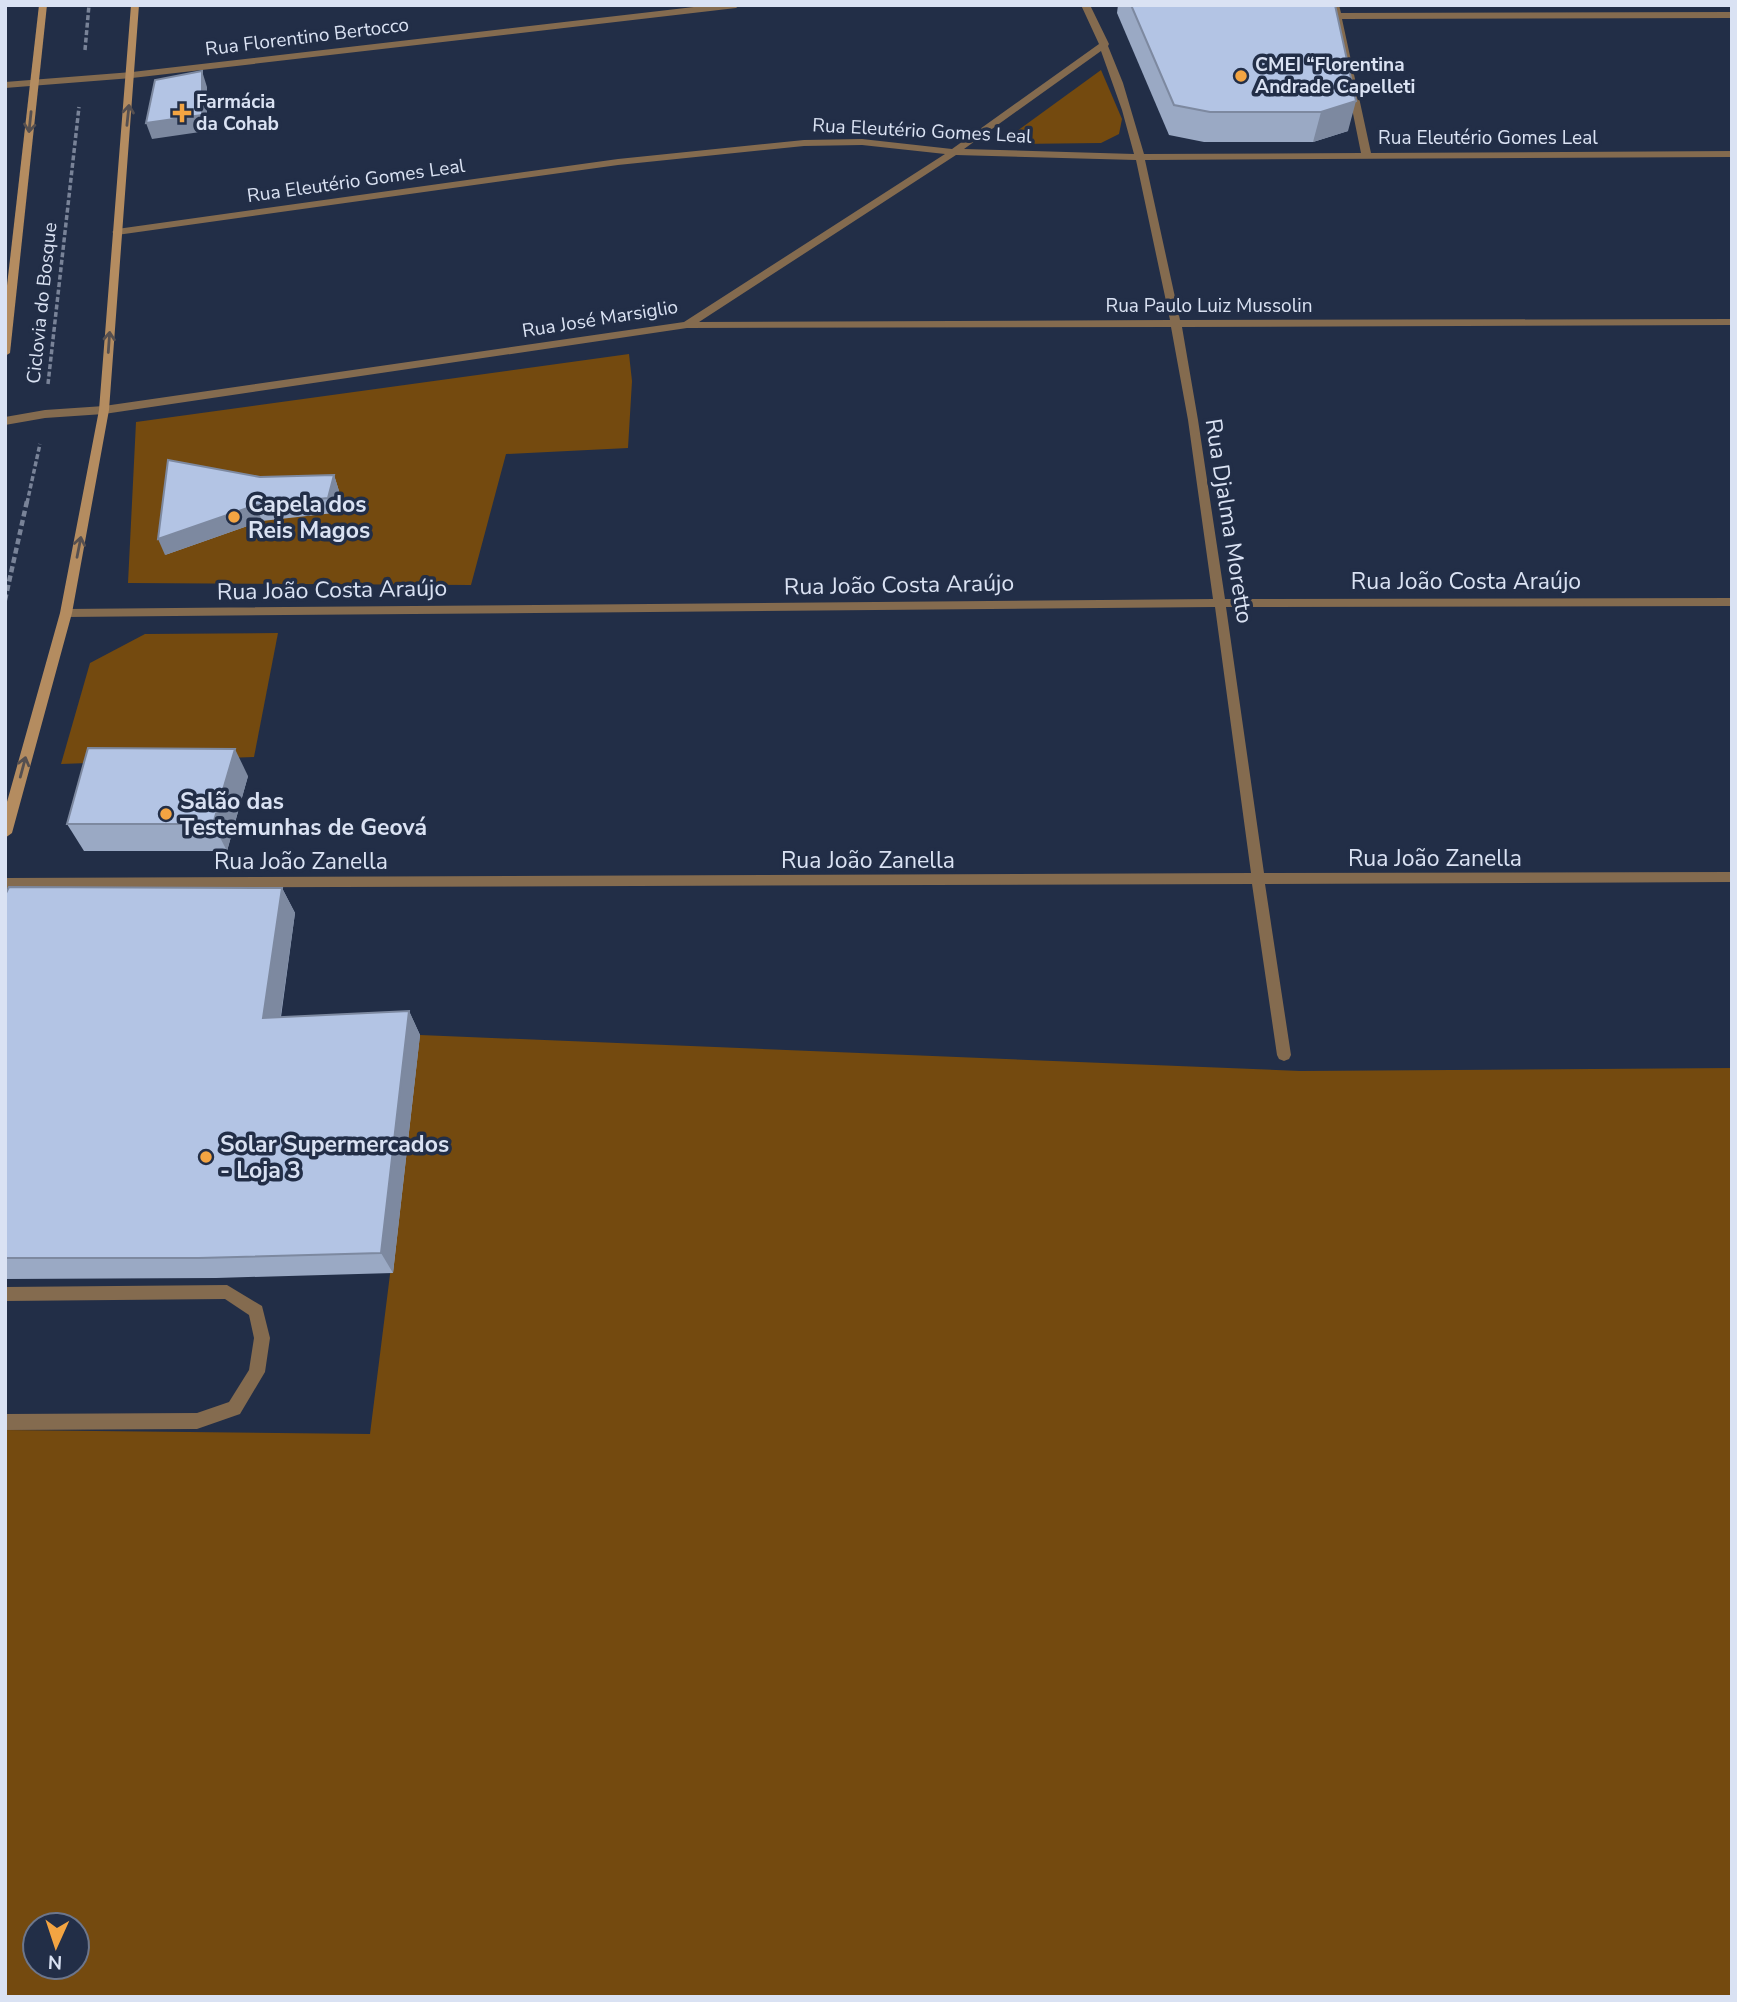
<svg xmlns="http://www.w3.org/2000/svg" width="1737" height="2002" font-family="'Nunito Sans',sans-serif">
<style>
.green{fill:#744a0f;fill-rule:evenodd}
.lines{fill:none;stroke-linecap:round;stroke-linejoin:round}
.path-far1{stroke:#798398;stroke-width:3.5;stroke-dasharray:5 2.5;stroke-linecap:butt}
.path{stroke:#798398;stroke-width:4.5;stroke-dasharray:6 3.5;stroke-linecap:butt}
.service{fill:#846b4f;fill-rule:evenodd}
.minor{fill:#846b4f;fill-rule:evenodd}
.secondary{fill:#b48c60;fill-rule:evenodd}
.wall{fill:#9aa9c4}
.shaded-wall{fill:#7d89a0}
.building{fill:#b3c4e4;stroke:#7d89a0;stroke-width:2}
.oneway{stroke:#554f50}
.poi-dot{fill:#f3a442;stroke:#222e47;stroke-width:2.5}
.labels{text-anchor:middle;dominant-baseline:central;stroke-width:7;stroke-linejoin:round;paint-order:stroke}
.far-street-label{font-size:19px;fill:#dae2f3;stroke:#222e47}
.far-poi-label{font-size:19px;font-weight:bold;fill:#dae2f3;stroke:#222e47;text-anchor:start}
.poi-label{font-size:23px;font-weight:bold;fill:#dae2f3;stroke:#222e47;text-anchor:start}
.street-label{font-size:23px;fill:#dae2f3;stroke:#222e47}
</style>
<rect width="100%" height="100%" fill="#222e47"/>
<g class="green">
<polygon points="1101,70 1122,119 1119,134 1101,143 1014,144 1013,134"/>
<polygon points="629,354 632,381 628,448 506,454 471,585 128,583 136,422"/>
<polygon points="278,633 254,757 61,764 90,663 145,634"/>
<path d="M 420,1035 L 1300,1071 L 1732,1068 L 1732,1997 L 5,1997 L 5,1430 L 370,1434 ZM 35,1925 L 77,1925 L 77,1967 L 35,1967 Z"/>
</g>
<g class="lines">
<g class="path-far1">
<polyline points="85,50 89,5"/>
<polyline points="48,384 79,107"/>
<polyline points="27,503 40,444"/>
</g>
<polyline class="path" points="5,600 27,501"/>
<polygon class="service" points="227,1285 262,1306 270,1338 265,1372 240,1414 197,1429 5,1430 5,1414 197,1413 229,1402 249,1370 254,1338 249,1315 225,1299 5,1301 5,1287"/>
<g class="minor">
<polygon points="711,5 740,5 736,8 132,78 5,88 5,82 132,72"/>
<path d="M 1081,5 L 1090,5 L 1109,44 L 1108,46 L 1123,83 L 1144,154 L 1361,153 L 1331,5 L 1339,5 L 1341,13 L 1732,12 L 1732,18 L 1342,19 L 1371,153 L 1732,151 L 1732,157 L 1145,160 L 1180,320 L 1732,319 L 1732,325 L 1182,327 L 1198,420 L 1225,599 L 1732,598 L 1732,606 L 1226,607 L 1264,873 L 1732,872 L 1732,882 L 1265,884 L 1291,1055 L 1289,1059 L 1284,1061 L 1279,1059 L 1277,1055 L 1252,884 L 5,888 L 5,878 L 1251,873 L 1215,607 L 66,617 L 60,613 L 66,609 L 1213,599 L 1188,420 L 1171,327 L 687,328 L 104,414 L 45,418 L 5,425 L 5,417 L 45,410 L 104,406 L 684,322 L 945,154 L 862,145 L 804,146 L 618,165 L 117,235 L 112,232 L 117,229 L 618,159 L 804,140 L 862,139 L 952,149 L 1099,44 ZM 1101,51 L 1122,110 L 1134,154 L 964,149 ZM 956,155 L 1136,160 L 1170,320 L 699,322 Z"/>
</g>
<g class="secondary">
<polygon points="39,5 47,5 10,353 5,356 5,303"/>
<polygon points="131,5 139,5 109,410 72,613 12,833 5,838 5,809 60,613 99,410"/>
</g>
</g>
<g class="wall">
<polygon points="1118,5 1335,5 1348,131 1313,142 1204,142 1169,135 1117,13"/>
<polygon points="334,475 339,491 334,513 262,521 165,555 260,477"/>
<polygon points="248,776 227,851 84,851 67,824"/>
<polygon points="282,888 295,913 281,1017 409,1011 420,1035 393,1273 216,1278 5,1279 5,895"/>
</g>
<g class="shaded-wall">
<polygon points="202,71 207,87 207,131 152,139 146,123"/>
<polygon points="1356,101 1348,131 1313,142 1321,112"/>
<polygon points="334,475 339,491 334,513 328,498"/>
<polygon points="256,505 262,521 165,555 158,539"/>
<polygon points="235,749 248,776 227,851 213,824"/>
<polygon points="282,888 295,913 277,1042 263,1018"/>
<polygon points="409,1011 420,1035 393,1273 381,1253"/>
</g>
<g class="building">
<polygon points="1131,5 1335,5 1356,101 1321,112 1210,112 1174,105"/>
<polygon points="202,71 202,115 146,123 155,80"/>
<polygon points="168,460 260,477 334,475 328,498 256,505 158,539"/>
<polygon points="88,748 235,749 213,824 67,824"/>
<polygon points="9,887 282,888 263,1018 409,1011 381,1253 199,1258 5,1258 5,895"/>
</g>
<defs><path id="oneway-shaft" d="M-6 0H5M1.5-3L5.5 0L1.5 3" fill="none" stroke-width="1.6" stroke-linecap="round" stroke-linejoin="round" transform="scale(1.75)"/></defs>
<g class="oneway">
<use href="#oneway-shaft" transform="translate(128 115) rotate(-84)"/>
<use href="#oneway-shaft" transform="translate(30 122) rotate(96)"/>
<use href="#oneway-shaft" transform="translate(109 342) rotate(-86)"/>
<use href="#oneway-shaft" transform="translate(79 547) rotate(-79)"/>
<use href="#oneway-shaft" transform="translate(23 767) rotate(-75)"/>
</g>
<g class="poi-dot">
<circle cx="1241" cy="76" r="7"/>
<path d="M178.5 102.5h7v7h7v7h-7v7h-7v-7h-7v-7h7z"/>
<circle cx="234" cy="517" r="7"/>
<circle cx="166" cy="814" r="7"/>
<circle cx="206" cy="1157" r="7"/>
</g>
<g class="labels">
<g class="far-street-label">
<text transform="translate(307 37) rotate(-7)">Rua Florentino Bertocco</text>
<text transform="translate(922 131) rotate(3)">Rua Eleutério Gomes Leal</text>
<text x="1488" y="138">Rua Eleutério Gomes Leal</text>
<text transform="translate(356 181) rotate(-8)">Rua Eleutério Gomes Leal</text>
<text transform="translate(42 303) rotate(-84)">Ciclovia do Bosque</text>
<text x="1209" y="306">Rua Paulo Luiz Mussolin</text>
<text transform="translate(600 319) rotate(-9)">Rua José Marsiglio</text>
</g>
<g class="far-poi-label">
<text x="1255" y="65">CMEI “Florentina<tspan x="1255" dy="22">Andrade Capelleti</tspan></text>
<text x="196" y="102">Farmácia<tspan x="196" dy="22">da Cohab</tspan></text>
</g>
<g class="poi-label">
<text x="248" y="504">Capela dos<tspan x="248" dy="26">Reis Magos</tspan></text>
<text x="180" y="801">Salão das<tspan x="180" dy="26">Testemunhas de Geová</tspan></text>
<text x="220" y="1144">Solar Supermercados<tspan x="220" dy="26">- Loja 3</tspan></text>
</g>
<g class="street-label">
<text transform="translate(1229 521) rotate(81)">Rua Djalma Moretto</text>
<text x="1466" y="581">Rua João Costa Araújo</text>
<text transform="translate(899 585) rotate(-1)">Rua João Costa Araújo</text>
<text transform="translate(332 590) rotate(-1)">Rua João Costa Araújo</text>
<text x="1435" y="858">Rua João Zanella</text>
<text x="868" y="860">Rua João Zanella</text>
<text x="301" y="861">Rua João Zanella</text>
</g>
</g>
<rect width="1737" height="2002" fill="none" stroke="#dae2f3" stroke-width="14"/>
<g transform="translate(56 1946) rotate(183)"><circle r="33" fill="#222e47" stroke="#6c768c" stroke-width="2"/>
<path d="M0-5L12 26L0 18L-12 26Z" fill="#f3a442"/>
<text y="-10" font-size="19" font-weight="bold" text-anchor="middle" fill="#dae2f3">N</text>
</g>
</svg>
